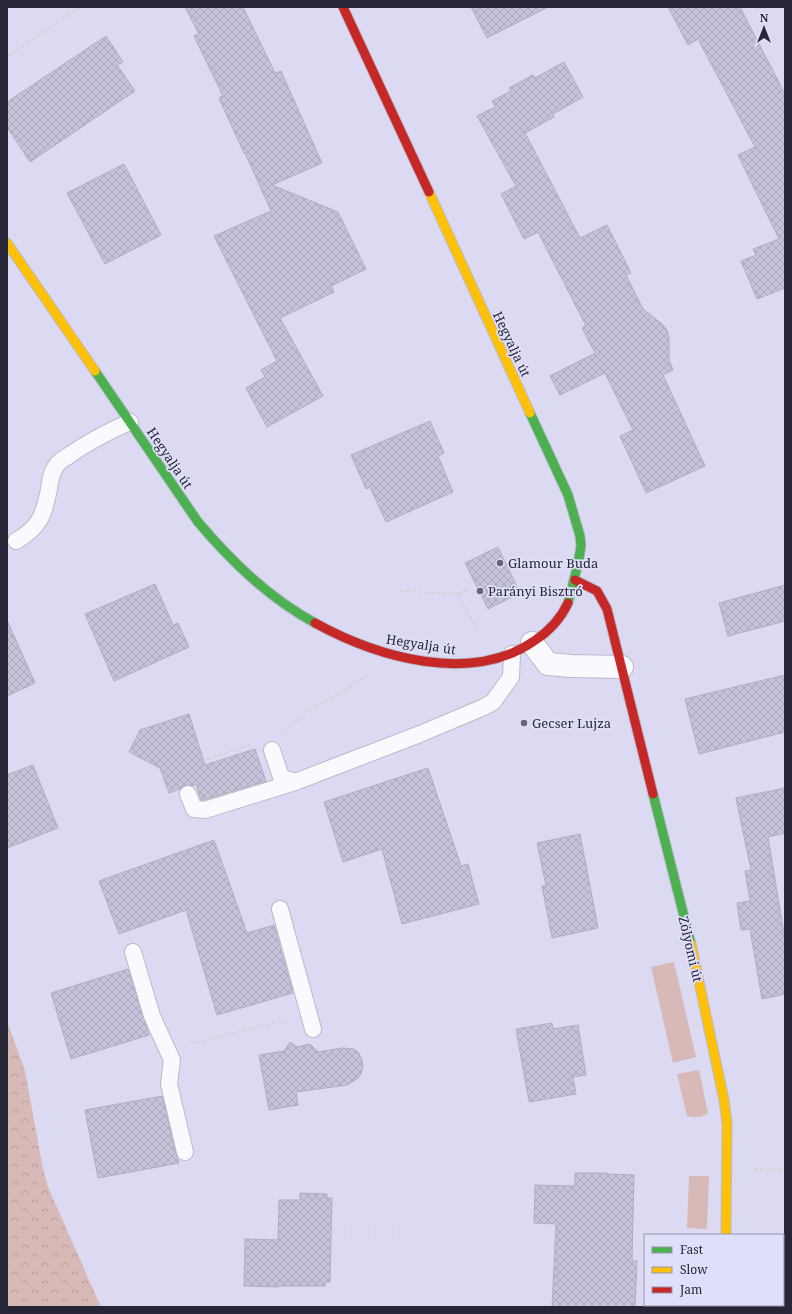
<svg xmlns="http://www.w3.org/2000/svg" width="792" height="1314" font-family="'Noto Serif',serif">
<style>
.green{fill:#d7bab7}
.park{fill:url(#park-crowns)}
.building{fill:url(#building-cross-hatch);stroke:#afafc1}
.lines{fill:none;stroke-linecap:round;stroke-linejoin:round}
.lane-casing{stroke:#babacc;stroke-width:18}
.street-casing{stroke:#babacc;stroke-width:24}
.fast-casing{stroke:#babacc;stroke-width:11}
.slow-casing{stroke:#babacc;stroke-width:11}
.jam-casing{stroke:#babacc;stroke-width:11}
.path{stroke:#d6d5dd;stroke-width:2.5;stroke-dasharray:4 2;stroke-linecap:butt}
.lane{stroke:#faf9fd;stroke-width:16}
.street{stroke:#faf9fd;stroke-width:22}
.fast{stroke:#4caf50;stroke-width:9}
.slow{stroke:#ffc107;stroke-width:9}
.jam{stroke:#c62828;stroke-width:9}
.poi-dot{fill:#666578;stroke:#dfdffa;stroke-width:1.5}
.labels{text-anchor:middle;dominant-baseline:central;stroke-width:3.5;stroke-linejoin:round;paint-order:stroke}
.street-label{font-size:13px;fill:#272637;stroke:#dfdffa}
.poi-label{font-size:13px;fill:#272637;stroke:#dfdffa;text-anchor:start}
</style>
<defs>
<pattern id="park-crowns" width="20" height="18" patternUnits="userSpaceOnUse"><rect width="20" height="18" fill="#d7bab7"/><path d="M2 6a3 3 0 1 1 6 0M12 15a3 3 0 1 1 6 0" fill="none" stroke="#b9a09e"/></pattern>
<pattern id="building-cross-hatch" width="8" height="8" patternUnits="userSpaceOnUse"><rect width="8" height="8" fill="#c4c3da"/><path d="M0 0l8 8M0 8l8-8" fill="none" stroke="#a8a7bc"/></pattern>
</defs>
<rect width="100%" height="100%" fill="#dbdaf2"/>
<g class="green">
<polygon points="674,962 696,1057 673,1063 651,967"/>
<path d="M 699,1070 L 708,1113 C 701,1118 695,1118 687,1116 L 677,1074 Z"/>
<polygon points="689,1176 709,1176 707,1229 687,1228"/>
</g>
<polygon class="park" points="7,1021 25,1071 43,1169 48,1187 101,1307 7,1307"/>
<g class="building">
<polygon points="185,7 243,7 275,73 281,71 322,163 272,185 338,212 366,269 331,286 334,292 280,318 323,396 267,427 246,388 265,377 261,370 277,361 214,236 271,211 245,153 244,153 219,98 223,96 194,36 199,34"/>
<polygon points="471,7 548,7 487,38"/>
<polygon points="668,7 740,7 785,94 785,288 757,299 741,261 756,255 753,249 779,239 738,155 755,147 698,39 688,45"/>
<polygon points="106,36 123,62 117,65 135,91 30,162 7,127 7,102"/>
<polygon points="564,62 583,97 553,114 554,117 525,133 580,238 607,225 631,273 626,275 643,309 662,324 667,330 669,337 669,360 673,370 663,375 705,466 646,493 620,436 633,430 605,373 560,395 550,376 595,353 582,328 586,326 538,232 524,239 501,194 516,186 477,116 495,107 492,101 511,91 509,88 533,75 535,78"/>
<polygon points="124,164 161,235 105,264 67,193"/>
<polygon points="430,421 444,453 438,456 453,492 386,522 370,487 366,489 351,455"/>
<polygon points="498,547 520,593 488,609 465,563"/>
<polygon points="155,584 173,625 178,623 189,647 114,681 85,614"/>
<polygon points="785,585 785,621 728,636 719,603"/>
<polygon points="7,620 35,683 7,696"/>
<polygon points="785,675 785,732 699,754 685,699"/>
<polygon points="189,714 205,765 255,749 266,781 204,800 201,800 196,784 192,786 185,785 180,789 169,793 160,768 129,752 140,730"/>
<polygon points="33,765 58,828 7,848 7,775"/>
<polygon points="428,768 461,866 468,864 479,904 402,924 382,849 343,862 324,802"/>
<polygon points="785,788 785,833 768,837 785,940 785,994 762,999 750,929 741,930 737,903 750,901 745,871 751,870 736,798"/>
<polygon points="580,834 598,928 552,938 542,886 546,885 537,843"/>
<polygon points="214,840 247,933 274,925 293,993 217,1015 186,910 119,934 99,881"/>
<polygon points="128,969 149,1035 71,1059 51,993"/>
<polygon points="552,1023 553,1029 578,1025 586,1075 573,1077 576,1094 529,1102 516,1029"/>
<polygon points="290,1042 297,1047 310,1044 318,1052 342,1048 354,1049 359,1053 362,1060 363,1065 361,1074 358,1078 347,1085 296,1092 298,1105 269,1110 259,1055 284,1051"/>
<polygon points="162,1096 176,1154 179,1163 98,1178 85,1110"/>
<polygon points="575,1173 607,1173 607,1174 634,1175 632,1261 637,1261 635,1307 552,1307 556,1224 534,1223 535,1185 575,1186"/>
<polygon points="300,1193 327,1194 327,1198 332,1198 330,1282 325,1282 325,1286 279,1286 278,1287 244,1286 245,1239 278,1240 279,1200 300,1200"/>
</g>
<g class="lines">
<g class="lane-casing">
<g id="lane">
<path d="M 16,541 C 40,527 44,515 49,489 C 50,480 51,473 56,466 C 59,461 64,459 68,456 C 88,442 109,431 130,422"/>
<polyline points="272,750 281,777 295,782"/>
<polyline points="188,794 194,809 205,810 295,782 420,734 484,707 493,702 511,677 512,654"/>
<polyline points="280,909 313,1029"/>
<polyline points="133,952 152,1016 172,1060 169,1084 185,1152"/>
</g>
</g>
<g class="street-casing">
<g id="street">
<polyline points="532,643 548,664 571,666 622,667"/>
<polyline points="720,1307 721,1305"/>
</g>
</g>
<g class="fast-casing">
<g id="fast">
<path d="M 95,371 L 198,522 C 232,562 269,598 315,623"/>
<polyline points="530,413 568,495 580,536 581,546 578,564 568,603"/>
<polyline points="653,794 691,944"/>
</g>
</g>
<g class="slow-casing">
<g id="slow">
<polyline points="429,192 530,413"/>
<polyline points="7,243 95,371"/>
<polyline points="691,944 724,1100 727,1123 726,1235"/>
</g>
</g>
<g class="jam-casing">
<g id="jam">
<polyline points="343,7 429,192"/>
<polyline points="575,580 597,591 607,609 653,794"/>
<path d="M 315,623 C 377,657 471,685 534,641 C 548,632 561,618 568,603"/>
</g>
</g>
<g class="path">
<polyline points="7,57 80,7"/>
<polyline points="400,591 458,594 478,632"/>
<polyline points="458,594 468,589"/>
<polyline points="285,730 306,712 345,690 367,675"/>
<polyline points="207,759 250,745"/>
<polyline points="190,1043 198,1042 286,1020"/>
<polyline points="754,1169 785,1170"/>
<polyline points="331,1232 403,1232"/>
</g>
<use href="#lane" class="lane"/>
<use href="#street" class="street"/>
<use href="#fast" class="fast"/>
<use href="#slow" class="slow"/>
<use href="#jam" class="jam"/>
</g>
<g class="poi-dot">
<circle cx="500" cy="563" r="4"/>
<circle cx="480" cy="591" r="4"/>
<circle cx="524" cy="723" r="4"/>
</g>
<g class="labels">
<g class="street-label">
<text transform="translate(512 344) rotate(65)">Hegyalja út</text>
<text transform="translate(170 458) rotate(56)">Hegyalja út</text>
<text transform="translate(421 644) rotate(9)">Hegyalja út</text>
<text transform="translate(691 949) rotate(77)">Zólyomi út</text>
</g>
<g class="poi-label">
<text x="508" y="563">Glamour Buda</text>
<text x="488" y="591">Parányi Bisztró</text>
<text x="532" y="723">Gecser Lujza</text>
</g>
</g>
<rect width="792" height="1314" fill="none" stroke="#272637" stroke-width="16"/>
<rect x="644" y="1234" width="140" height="72" fill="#dfdffa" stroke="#9595ac"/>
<rect x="652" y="1247" width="20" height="6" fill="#4caf50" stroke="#9595ac"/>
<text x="680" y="1254" font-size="12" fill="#272637">Fast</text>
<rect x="652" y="1267" width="20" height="6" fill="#ffc107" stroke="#9595ac"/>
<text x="680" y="1274" font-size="12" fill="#272637">Slow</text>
<rect x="652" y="1287" width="20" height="6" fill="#c62828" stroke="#9595ac"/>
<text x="680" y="1294" font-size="12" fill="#272637">Jam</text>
<g transform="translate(764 28)" stroke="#dfdffa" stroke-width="3" paint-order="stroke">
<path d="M0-3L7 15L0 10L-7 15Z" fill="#272637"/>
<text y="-6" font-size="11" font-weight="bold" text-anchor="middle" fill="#272637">N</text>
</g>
</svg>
